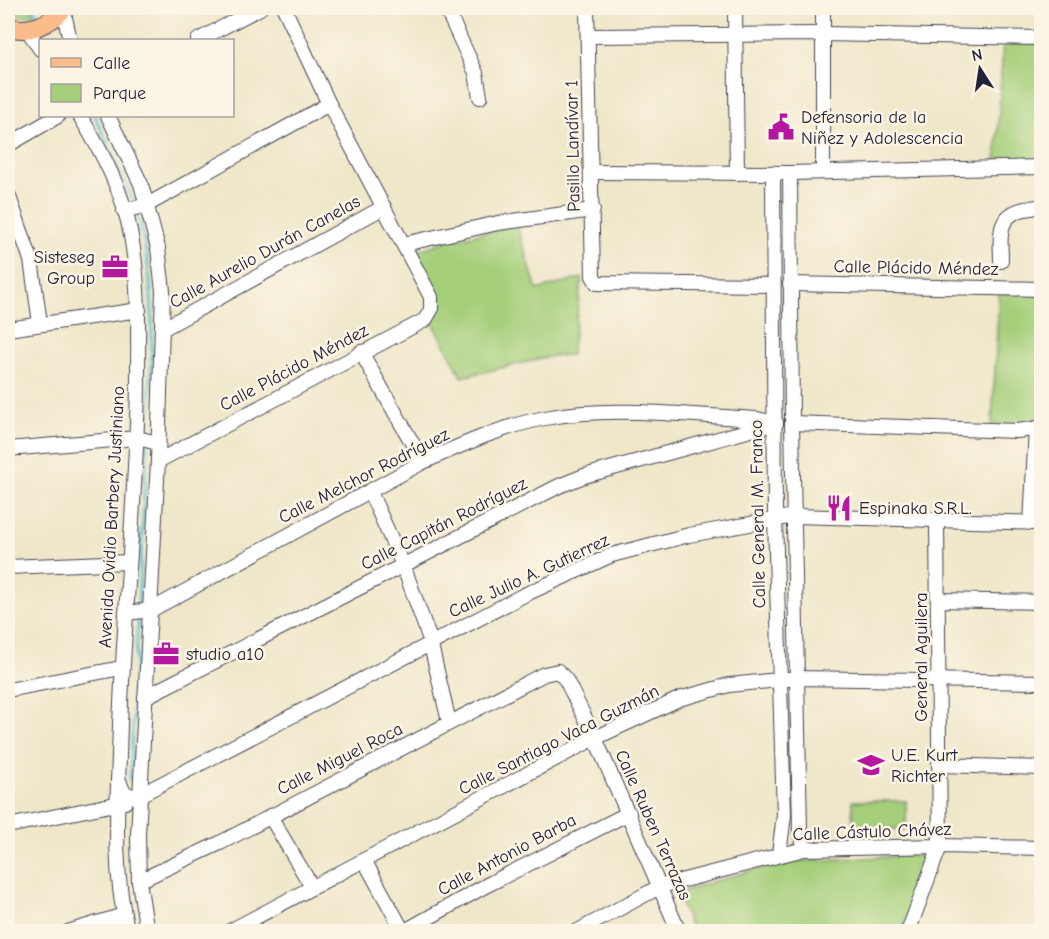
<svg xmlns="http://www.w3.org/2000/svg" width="1049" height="939" font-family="'Comic Neue',sans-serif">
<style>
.green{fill:#a5cf7a;stroke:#64785a;stroke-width:1.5}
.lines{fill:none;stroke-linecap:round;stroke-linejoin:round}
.stream{stroke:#55c0d1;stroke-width:3}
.minor-casing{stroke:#414050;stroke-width:16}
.major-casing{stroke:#414050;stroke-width:20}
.minor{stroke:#fff;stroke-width:14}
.major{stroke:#fabc8b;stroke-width:18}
.labels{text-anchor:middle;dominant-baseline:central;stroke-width:5;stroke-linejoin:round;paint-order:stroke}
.poi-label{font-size:18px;fill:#22223b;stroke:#fcf5e5;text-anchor:start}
.street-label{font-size:18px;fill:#22223b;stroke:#fcf5e5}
</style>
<rect width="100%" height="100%" fill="#fcf5e5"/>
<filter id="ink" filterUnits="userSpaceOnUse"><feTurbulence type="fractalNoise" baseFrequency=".0167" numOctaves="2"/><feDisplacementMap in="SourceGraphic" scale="12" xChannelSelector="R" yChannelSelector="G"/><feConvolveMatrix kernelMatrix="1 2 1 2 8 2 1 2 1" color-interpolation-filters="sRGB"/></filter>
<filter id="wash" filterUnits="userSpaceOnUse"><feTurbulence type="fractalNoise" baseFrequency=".008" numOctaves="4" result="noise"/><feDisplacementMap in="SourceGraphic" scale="24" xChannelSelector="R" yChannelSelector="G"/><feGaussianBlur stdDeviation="1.35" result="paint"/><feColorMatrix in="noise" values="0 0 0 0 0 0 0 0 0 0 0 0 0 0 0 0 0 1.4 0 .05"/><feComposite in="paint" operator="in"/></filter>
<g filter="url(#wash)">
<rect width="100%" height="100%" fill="#efe7c9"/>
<g class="green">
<polygon points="8,8 31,8 35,16 9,16"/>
<polygon points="1003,43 1041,43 1041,162 996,163"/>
<polygon points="517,225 537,290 582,278 571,355 553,356 462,377 431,319 438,305 416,257 417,251 449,240"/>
<polygon points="999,292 1040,292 1039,420 1021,426 992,425"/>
<rect x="853" y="801" width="53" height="28"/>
<polygon points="924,855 927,857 929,861 902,931 692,931 679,899 686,890 780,862"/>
</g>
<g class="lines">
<g class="stream">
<polyline points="33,8 37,13"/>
<polyline points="95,116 135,205"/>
<path d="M 137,211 C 159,287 152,359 147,437"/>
<polyline points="138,607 147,443"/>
<polyline points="130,780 138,617"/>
</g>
</g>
</g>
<g filter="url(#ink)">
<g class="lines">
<g class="minor-casing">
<g id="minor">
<polyline points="446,8 476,73 480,97"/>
<polyline points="587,8 593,276 597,283 773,285"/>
<polyline points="735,8 737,173"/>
<polyline points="823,8 823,172"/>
<polyline points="63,9 70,40"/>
<polyline points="27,29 40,49"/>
<polyline points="589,36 822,34 1042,38"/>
<polyline points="198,40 260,8"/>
<path d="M 80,116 C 102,152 124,193 131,236 C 140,285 138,335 138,385 C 136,509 122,632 119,756 C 117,813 113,875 128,932"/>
<polyline points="108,116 141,184 158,248 163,291 158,461 138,835 139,881 147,932"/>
<polyline points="8,145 58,116"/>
<polyline points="592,172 790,173 1042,167"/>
<polyline points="773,173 775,519 784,815 779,854"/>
<polyline points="790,173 792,423 800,831 804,849"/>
<polyline points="8,194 31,260 40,323"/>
<polyline points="124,211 147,205 329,104"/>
<polyline points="404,244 498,223 593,210"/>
<path d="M 1001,261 C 1001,242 996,219 1018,211 C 1025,208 1034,208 1042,206"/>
<polyline points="790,284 1042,289"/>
<polyline points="164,328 384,207"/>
<polyline points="8,329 139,310"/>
<polyline points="361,352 423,462"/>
<polyline points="792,423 1017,431 1042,428"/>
<polyline points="8,449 137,438 158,443"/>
<polyline points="158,461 425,320 431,310 431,297 329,104 284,8"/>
<polyline points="370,492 403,565 429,637 449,722"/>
<polyline points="1031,523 1036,428"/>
<polyline points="8,567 129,562"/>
<polyline points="938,600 1042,602"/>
<path d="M 126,613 L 151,610 L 423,462 C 462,445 503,426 545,418 C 613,405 688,416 757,419 L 776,423"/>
<polyline points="8,690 121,668"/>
<polyline points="145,697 559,486 584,476 776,423"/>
<polyline points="939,765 1042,768"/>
<polyline points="118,778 123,791 131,796 140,795 524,595 612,555 689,535 794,516 1042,523"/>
<polyline points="270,816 312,887"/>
<polyline points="8,826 125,802"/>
<polyline points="364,860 403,931"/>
<polyline points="139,881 220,843 544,674 558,671 566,680 595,738 679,932"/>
<polyline points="68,932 124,915"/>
<polyline points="228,932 595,738 679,699 729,685 798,678 1042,682"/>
<polyline points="403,932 487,885 629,813"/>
<polyline points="576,932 661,886 804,849 940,846 1042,848"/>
<polyline points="908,932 940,846 937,521"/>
</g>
</g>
<g class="major-casing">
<path id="major" d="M 8,27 C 30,33 49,25 64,8"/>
</g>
<use href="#minor" class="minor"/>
<use href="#major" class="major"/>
</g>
</g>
<defs>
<g id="civic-bare" transform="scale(2.07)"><path d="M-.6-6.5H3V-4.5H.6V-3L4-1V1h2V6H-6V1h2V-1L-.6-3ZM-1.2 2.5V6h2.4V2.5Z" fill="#b5179e" stroke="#fcf5e5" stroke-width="2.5" paint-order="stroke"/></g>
<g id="office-bare" transform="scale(2.07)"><path d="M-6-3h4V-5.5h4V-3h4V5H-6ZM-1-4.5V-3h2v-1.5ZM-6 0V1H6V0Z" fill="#b5179e" stroke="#fcf5e5" stroke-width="2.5" paint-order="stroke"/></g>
<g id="restaurant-bare" transform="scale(2.07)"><path d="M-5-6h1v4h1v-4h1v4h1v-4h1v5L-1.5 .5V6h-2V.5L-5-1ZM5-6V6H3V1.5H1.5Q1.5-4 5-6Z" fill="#b5179e" stroke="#fcf5e5" stroke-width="2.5" paint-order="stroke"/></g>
<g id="school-bare" transform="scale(2.07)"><path d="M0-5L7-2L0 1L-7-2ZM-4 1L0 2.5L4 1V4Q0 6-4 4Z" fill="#b5179e" stroke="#fcf5e5" stroke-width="2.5" paint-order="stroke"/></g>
</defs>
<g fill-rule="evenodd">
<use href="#civic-bare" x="781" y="127"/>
<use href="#office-bare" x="115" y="267"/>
<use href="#restaurant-bare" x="839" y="508"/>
<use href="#office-bare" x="166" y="654"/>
<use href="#school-bare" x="871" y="765"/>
</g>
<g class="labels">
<g class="poi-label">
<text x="801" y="117">Defensoria de la<tspan x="801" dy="21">Niñez y Adolescencia</tspan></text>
<text x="95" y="257" text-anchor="end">Sisteseg<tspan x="95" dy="21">Group</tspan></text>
<text x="859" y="508">Espinaka S.R.L.</text>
<text x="186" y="654">studio a10</text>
<text x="891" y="755">U.E. Kurt<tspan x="891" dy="21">Richter</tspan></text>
</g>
<g class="street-label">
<text transform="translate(573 146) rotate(-91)">Pasillo Landívar 1</text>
<text transform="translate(265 252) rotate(-29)">Calle Aurelio Durán Canelas</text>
<text transform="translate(916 268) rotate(1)">Calle Plácido Méndez</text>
<text transform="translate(294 368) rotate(-28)">Calle Plácido Méndez</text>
<text transform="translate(364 476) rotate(-27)">Calle Melchor Rodríguez</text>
<text transform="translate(758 514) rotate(-91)">Calle General M. Franco</text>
<text transform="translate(112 517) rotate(-87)">Avenida Ovidio Barbery Justiniano</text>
<text transform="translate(444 524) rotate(-27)">Calle Capitán Rodríguez</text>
<text transform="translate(529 576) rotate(-25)">Calle Julio A. Gutierrez</text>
<text transform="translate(921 657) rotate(-90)">General Aguilera</text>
<text transform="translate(559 740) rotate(-27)">Calle Santiago Vaca Guzmán</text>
<text transform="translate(340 759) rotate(-27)">Calle Miguel Roca</text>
<text transform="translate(653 825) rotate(66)">Calle Ruben Terrazas</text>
<text transform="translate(872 832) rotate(-2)">Calle Cástulo Chávez</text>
<text transform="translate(507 855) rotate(-28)">Calle Antonio Barba</text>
</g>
</g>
<rect width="1049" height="939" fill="none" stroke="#fcf5e5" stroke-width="30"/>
<rect x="39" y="39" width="195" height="78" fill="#fcf5e5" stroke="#a5a1a1" stroke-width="1.5"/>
<rect x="51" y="58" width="30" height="9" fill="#fabc8b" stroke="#a5a1a1" stroke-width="1.5"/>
<text x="93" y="69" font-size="18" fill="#22223b">Calle</text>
<rect x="51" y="84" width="30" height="18" fill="#a5cf7a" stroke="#a5a1a1" stroke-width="1.5"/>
<text x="93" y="99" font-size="18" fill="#22223b">Parque</text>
<g transform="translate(980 69) rotate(348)" stroke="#fcf5e5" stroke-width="4.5" paint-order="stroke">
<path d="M0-4.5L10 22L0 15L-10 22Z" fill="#22223b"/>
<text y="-9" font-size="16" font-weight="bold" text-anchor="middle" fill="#22223b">N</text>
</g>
</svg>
